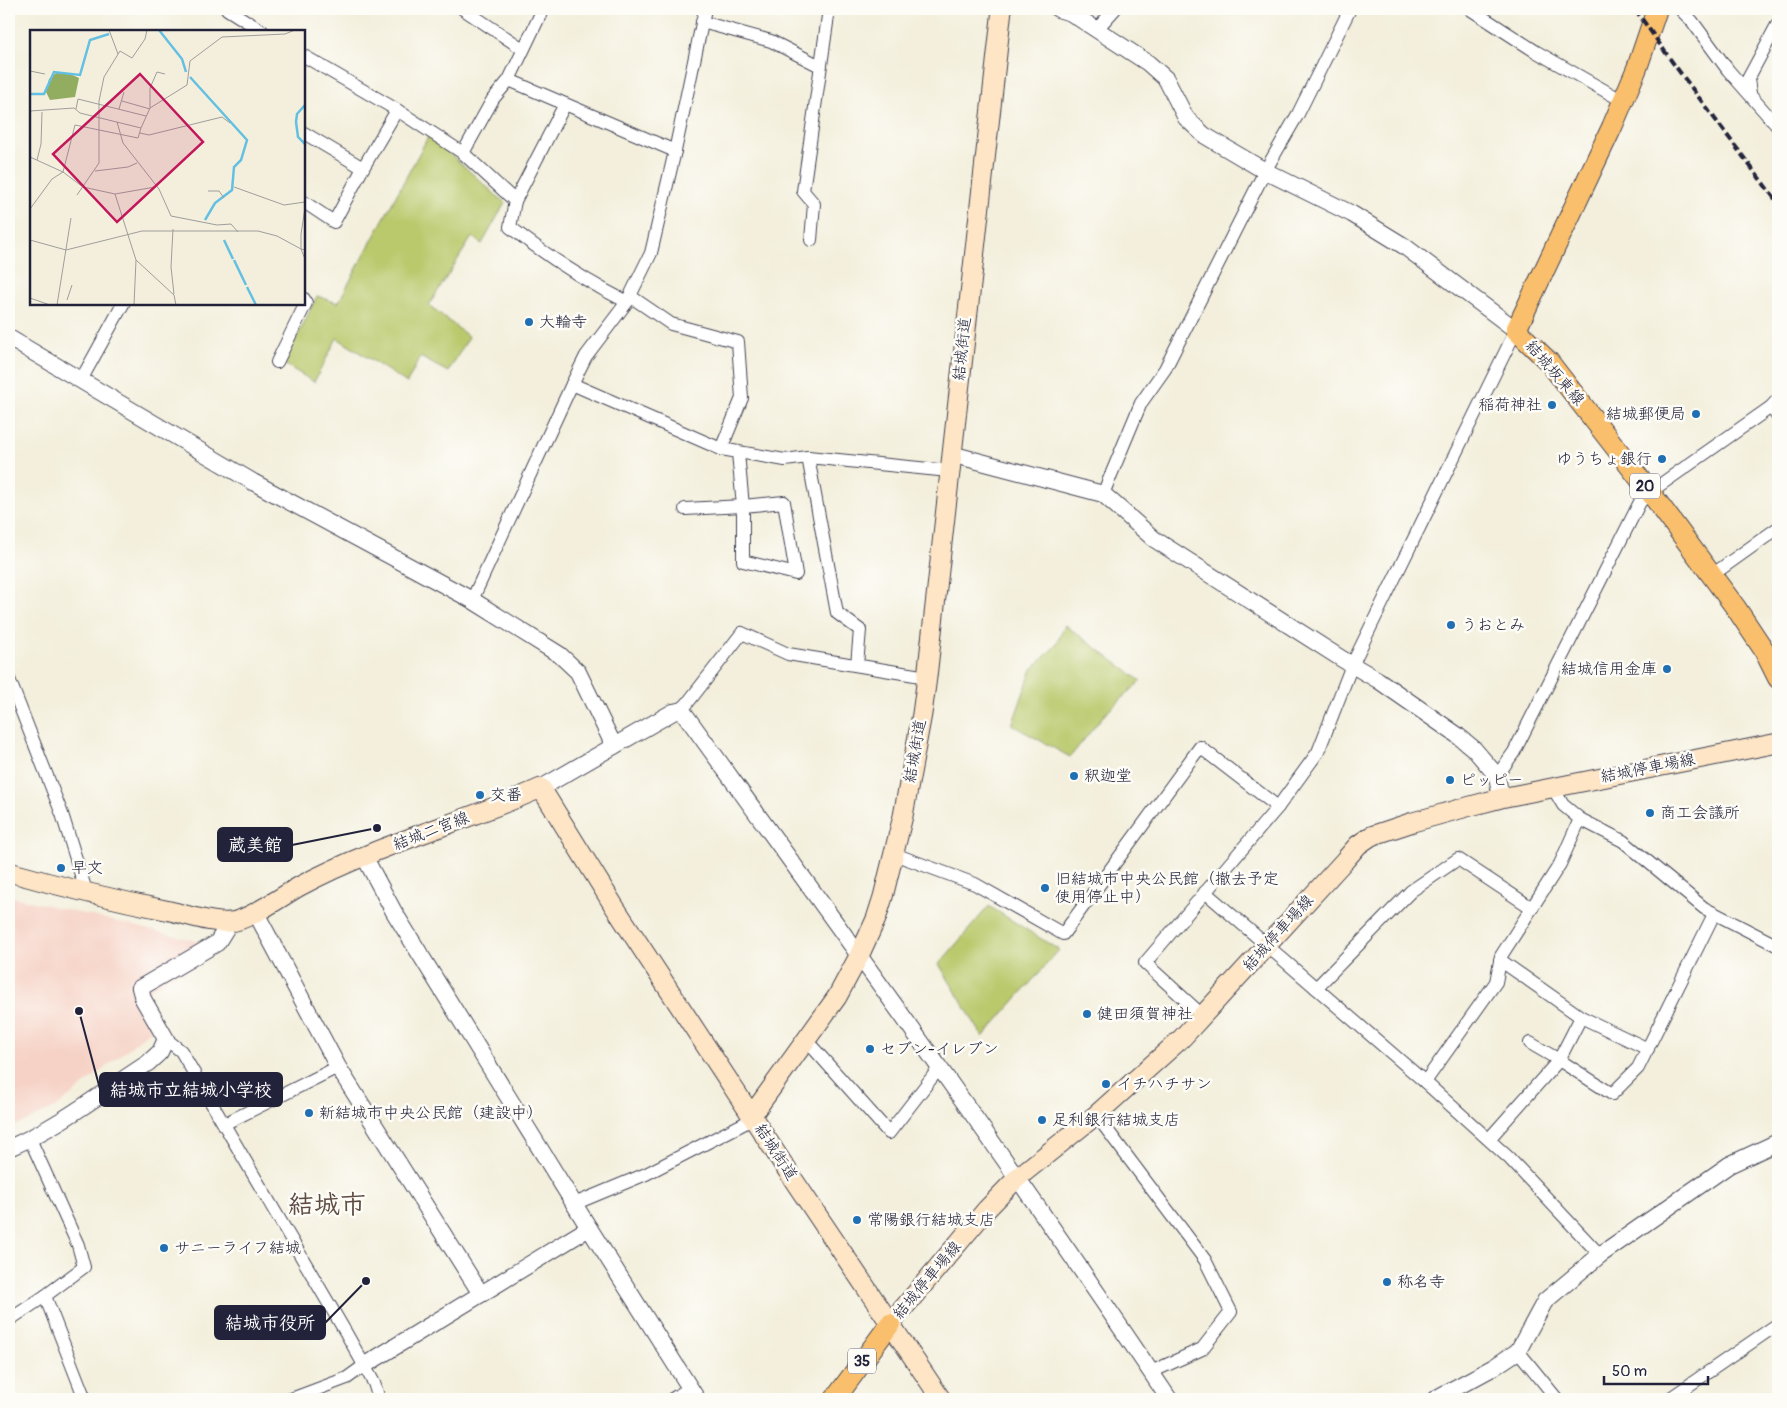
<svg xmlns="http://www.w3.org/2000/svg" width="1787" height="1408" font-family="Pangolin,'Klee One',sans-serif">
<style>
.built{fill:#f6d1c5}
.green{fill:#b9c96c;stroke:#6e7654}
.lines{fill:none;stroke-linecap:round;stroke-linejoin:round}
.minor-casing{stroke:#414153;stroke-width:14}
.tertiary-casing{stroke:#414153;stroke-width:18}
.secondary-casing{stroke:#414153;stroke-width:21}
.primary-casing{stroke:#414153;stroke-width:22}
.minor{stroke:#fff;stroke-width:12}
.tertiary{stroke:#fff;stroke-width:16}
.secondary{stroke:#fde5c5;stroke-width:19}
.primary{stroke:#f9bf6d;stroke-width:20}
.rail{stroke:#22223b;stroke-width:4;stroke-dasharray:8 4;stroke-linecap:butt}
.poi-dot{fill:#1f6fb2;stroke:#fdfcf7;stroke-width:2}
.labels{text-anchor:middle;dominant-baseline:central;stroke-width:5;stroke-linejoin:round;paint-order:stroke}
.shield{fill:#fdfcf7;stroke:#646373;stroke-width:1}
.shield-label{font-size:15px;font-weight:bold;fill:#22223b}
.poi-label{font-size:16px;fill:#22223b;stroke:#fdfcf7;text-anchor:start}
.street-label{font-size:16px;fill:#22223b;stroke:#fdfcf7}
.town-label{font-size:26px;font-weight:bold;fill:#5e4c43;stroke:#fdfcf7}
.inset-river{fill:none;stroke:#64c0e2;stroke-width:2.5}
.inset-road{fill:none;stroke:#9f9d9c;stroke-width:1}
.view{fill:#c2185b;fill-opacity:0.15;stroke:#c2185b;stroke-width:2.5}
.inset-edge{fill:none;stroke:#22223b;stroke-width:2.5}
.leader{fill:none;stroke:#22223b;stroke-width:2}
.callout-dot{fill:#22223b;stroke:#fdfcf7;stroke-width:2}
.callout{fill:#22223b;stroke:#22223b;stroke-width:2}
.callout-label{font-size:18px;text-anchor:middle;font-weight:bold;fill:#fff}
</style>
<rect width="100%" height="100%" fill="#fdfcf7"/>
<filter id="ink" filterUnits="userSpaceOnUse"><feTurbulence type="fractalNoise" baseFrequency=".02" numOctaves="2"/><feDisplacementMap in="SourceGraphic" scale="10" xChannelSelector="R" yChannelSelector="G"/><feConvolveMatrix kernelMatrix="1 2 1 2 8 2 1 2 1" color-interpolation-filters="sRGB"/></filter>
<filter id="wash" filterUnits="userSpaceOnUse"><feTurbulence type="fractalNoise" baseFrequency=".0096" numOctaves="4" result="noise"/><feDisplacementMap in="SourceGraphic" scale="20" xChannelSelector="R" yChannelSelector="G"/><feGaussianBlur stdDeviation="1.12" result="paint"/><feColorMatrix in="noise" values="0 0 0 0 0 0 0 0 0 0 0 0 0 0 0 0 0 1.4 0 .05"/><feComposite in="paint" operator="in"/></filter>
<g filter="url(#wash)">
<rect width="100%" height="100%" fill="#f3efdc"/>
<polygon class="built" points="9,896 222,947 148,991 151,1030 57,1107 9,1129"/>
<g class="green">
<polygon points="429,135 505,203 482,244 472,237 429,305 469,337 448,372 420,357 407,383 337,338 314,382 284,364 317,296 338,303"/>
<polygon points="1065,625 1141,681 1104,715 1070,757 1012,725 1032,669 1056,645"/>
<polygon points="989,906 1059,950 983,1037 939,964"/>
</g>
</g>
<g filter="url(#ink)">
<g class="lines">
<g class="minor-casing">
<g id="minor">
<polyline points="227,9 262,31"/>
<polyline points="463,9 523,49"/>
<polyline points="1470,9 1535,51 1623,101"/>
<polyline points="1680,9 1692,21 1728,70 1778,127"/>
<polyline points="702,22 771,41 820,66"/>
<polyline points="1097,29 1115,9"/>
<path d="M 304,56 L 397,110 L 463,153 L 515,201 L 510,227 C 547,256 585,281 627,302"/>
<polyline points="509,80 675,151"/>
<polyline points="1750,93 1748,79 1778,23"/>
<polyline points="304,133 363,168 397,110"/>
<polyline points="463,153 493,99 509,80 543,9"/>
<polyline points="515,201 565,104"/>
<polyline points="304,202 334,222 363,168"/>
<polyline points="811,240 814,204 803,191 829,9"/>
<polyline points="630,296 671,324 738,342 742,398 721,449"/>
<polyline points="277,362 306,303 304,299"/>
<polyline points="81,380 123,304"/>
<polyline points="572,384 721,449 785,460 808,457 949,471"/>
<polyline points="1771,407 1778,417"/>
<polyline points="808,457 837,613 860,630 857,665"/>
<polyline points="1103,494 1141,403 1165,369 1265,171 1298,114 1350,9"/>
<polygon points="784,502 796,574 743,561 743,506"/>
<polyline points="685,509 743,506 738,453"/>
<polyline points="1712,575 1778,528"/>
<polyline points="472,600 572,384 586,356 627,302 651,253 675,151 705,9"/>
<polyline points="9,679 62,814 87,894"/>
<polyline points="678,711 686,705 742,633 788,654 927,677"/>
<polyline points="1497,776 1514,752 1640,502 1650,492 1771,407 1778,399"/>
<polyline points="1553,788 1563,805 1580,819 1623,841 1704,908 1778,946"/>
<polyline points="894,854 975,884 1063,934 1200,747 1278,807"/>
<polyline points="1205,892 1425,1082 1509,1158 1600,1255"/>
<polyline points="1500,960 1581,1017 1559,1060 1530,1043"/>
<polyline points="1316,988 1411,891 1458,859 1532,908"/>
<polyline points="1203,1016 1145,963 1278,807 1318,752 1352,665 1516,330"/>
<polyline points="1581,1017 1648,1049"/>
<polyline points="166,1039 181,1051 346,1333 374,1383 379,1399"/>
<polyline points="807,1041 889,1133 940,1067"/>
<polyline points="1425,1082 1496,982 1501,956 1560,864 1580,819"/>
<polyline points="1096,1115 1205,1260 1231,1312 1202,1349 1151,1372"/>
<polyline points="224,1124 338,1067"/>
<polyline points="30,1139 78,1245 84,1267 45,1296 85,1399"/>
<polyline points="1489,1139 1559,1060 1612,1094 1638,1068 1714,914"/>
<polyline points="574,1204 646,1174 745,1123 752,1115"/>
<polyline points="9,1320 45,1296"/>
<polyline points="1518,1351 1557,1399"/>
<polyline points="291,1399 347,1378 365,1365"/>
<polyline points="672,1399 690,1388"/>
<polyline points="1669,1399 1778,1324"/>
</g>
</g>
<g class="tertiary-casing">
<g id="tertiary">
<polyline points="1058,9 1071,13 1148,63 1166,79 1186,118 1204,135 1265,171 1352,214 1404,246 1516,330"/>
<polyline points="9,338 253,482 472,600 560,655 578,672 614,746"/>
<polyline points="951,454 1103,494 1154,539 1342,659 1378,680 1457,735 1474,749 1497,776 1501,798"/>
<path d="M 541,788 L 673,712 L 678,711 L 684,713 C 848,940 1013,1166 1169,1399"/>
<polyline points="364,856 394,912 589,1228 697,1399"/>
<polyline points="256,913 338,1067 481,1294"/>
<path d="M 9,1148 C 58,1127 103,1092 148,1063 L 160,1052 L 166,1039 L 143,999 L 140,988 L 217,943 L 230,922"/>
<polyline points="365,1365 589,1228"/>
<polyline points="1435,1399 1494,1367 1518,1351 1545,1301 1600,1255 1729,1165 1778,1142"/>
</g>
</g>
<g class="secondary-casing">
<g id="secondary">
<path d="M 9,872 C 62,887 116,900 170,911 C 188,915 213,924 230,922 C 248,921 282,896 300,886 C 376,845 462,823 541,788 L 614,906 L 795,1182 L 941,1399"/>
<polyline points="752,1115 837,997 859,956 876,919 883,897 903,816 922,714 927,677 1002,9"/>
<polyline points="890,1324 987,1209 1017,1178 1096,1115 1182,1038 1345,860 1358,845 1371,836 1413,822 1467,807 1501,798 1778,743"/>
</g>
</g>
<g class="primary-casing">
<g id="primary">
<polyline points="1657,9 1637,68 1612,127 1516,330 1549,362 1650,492 1736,608 1764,650 1778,678"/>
<polyline points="835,1399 890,1324"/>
</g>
</g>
<use href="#minor" class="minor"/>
<use href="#tertiary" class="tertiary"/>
<use href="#secondary" class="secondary"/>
<use href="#primary" class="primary"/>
<polyline class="rail" points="1635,9 1673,63 1778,203"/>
</g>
</g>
<g class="poi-dot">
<circle cx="529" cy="322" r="5"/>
<circle cx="1552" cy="405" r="5"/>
<circle cx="1696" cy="414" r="5"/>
<circle cx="1662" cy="459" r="5"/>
<circle cx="1451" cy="625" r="5"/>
<circle cx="1667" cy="669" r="5"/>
<circle cx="1074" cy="776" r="5"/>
<circle cx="1450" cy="780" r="5"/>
<circle cx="480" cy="795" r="5"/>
<circle cx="1650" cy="813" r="5"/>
<circle cx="61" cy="868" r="5"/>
<circle cx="1045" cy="888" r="5"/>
<circle cx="1087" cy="1014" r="5"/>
<circle cx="870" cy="1049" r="5"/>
<circle cx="1106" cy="1084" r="5"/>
<circle cx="309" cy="1113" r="5"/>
<circle cx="1042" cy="1120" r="5"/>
<circle cx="857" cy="1220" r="5"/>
<circle cx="164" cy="1248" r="5"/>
<circle cx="1387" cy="1282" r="5"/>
</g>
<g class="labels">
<g class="shield">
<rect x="1630" y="473.5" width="30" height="25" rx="4"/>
<rect x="848" y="1348.5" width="28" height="25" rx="4"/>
</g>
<g class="shield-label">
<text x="1645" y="486">20</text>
<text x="862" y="1361">35</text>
</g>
<g class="poi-label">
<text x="539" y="322">大輪寺</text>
<text x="1542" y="405" text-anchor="end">稲荷神社</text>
<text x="1686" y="414" text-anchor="end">結城郵便局</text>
<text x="1652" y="459" text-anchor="end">ゆうちょ銀行</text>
<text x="1461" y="625">うおとみ</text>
<text x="1657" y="669" text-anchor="end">結城信用金庫</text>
<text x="1084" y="776">釈迦堂</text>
<text x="1460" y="780">ピッピー</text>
<text x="490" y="795">交番</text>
<text x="1660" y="813">商工会議所</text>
<text x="71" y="868">早文</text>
<text x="1055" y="879">旧結城市中央公民館（撤去予定<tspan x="1055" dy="18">使用停止中）</tspan></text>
<text x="1097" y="1014">健田須賀神社</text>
<text x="880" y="1049">セブン-イレブン</text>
<text x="1116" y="1084">イチハチサン</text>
<text x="319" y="1113">新結城市中央公民館（建設中）</text>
<text x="1052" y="1120">足利銀行結城支店</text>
<text x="867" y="1220">常陽銀行結城支店</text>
<text x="174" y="1248">サニーライフ結城</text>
<text x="1397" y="1282">称名寺</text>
</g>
<g class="street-label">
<text transform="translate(962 349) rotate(-84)">結城街道</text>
<text transform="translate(1555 373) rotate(49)">結城坂東線</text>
<text transform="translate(915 751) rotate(-80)">結城街道</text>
<text transform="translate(1648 768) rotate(-11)">結城停車場線</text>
<text transform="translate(431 831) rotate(-21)">結城二宮線</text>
<text transform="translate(1278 933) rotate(-48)">結城停車場線</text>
<text transform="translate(776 1152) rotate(57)">結城街道</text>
<text transform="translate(927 1280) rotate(-50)">結城停車場線</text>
</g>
<g class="town-label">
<text x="327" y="1205">結城市</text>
</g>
</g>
<g transform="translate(30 30)">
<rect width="275" height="275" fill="#f3efdc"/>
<path d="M 38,43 L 49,48 L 45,67 L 20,70 L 16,62 L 19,49 L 26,43 Z" fill="#92ad60"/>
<path class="inset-river" d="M 129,0 L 152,29 L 156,42M 160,47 L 217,110 L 211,130 L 204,137 L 202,160 L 185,173 L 175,190M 0,64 L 14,64 L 24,42 L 50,45 L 60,10 L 79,4M 275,75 L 267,84 L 266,92 L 268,107 L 275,114M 194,210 L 203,229M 204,230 L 216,255M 217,257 L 226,275"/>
<path class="inset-road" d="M 79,0 L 88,24M 0,41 L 15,44M 92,71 L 120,79M 120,78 L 120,58 L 127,42 L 135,44M 46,79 L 48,69 L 116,86M 89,79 L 94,62M 0,81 L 44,78 L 50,83 L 111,98 L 120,78 L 157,55 L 160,31 L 192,7 L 255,4 L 265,0M 87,92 L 93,113 L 129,159 L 141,186 L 187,195 L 201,194 L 208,202M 110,103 L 119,105 L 192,87 L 200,93M 0,127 L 33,142 L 53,157M 7,130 L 11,114 L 12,82M 65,141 L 98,137 L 107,133M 53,157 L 85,164 L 106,230 L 144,265 L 146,275M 204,157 L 254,175 L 275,172M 178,161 L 189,161 L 194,168M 85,164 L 125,157M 47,165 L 69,133 L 69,71 L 74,47 L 90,21 L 102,28 L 115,9 L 117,0M 275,178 L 271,204 L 271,219 L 275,220M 0,179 L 22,149 L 33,142 L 45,95 L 108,108 L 111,98M 143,199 L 141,237 L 144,264M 0,210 L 36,220 L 112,201 L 228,201 L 247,206 L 271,219 L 275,229M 0,268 L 20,275M 37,270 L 42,255M 27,275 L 41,188M 104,275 L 106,230"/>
<path class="view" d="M 110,44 L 173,112 L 87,192 L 23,124 Z"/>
<rect width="275" height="275" class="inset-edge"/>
</g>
<path class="leader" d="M377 828L292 845M79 1011L100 1089M366 1281L325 1323"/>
<g class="callout-dot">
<circle cx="377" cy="828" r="5"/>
<circle cx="79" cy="1011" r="5"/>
<circle cx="366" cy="1281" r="5"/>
</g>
<g class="callout">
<rect x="218" y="828" width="74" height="33" rx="5"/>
<rect x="100" y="1073" width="182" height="33" rx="5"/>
<rect x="215" y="1306" width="110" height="33" rx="5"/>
</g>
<g class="callout-label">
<text x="255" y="851">蔵美館</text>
<text x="191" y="1096">結城市立結城小学校</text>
<text x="270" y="1329">結城市役所</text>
</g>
<rect width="1787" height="1408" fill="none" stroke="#fdfcf7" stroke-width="30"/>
<path d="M1604 1376v8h104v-8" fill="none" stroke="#22223b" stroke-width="2.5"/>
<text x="1612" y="1376" font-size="15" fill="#22223b" stroke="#fdfcf7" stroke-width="4" paint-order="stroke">50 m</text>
</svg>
